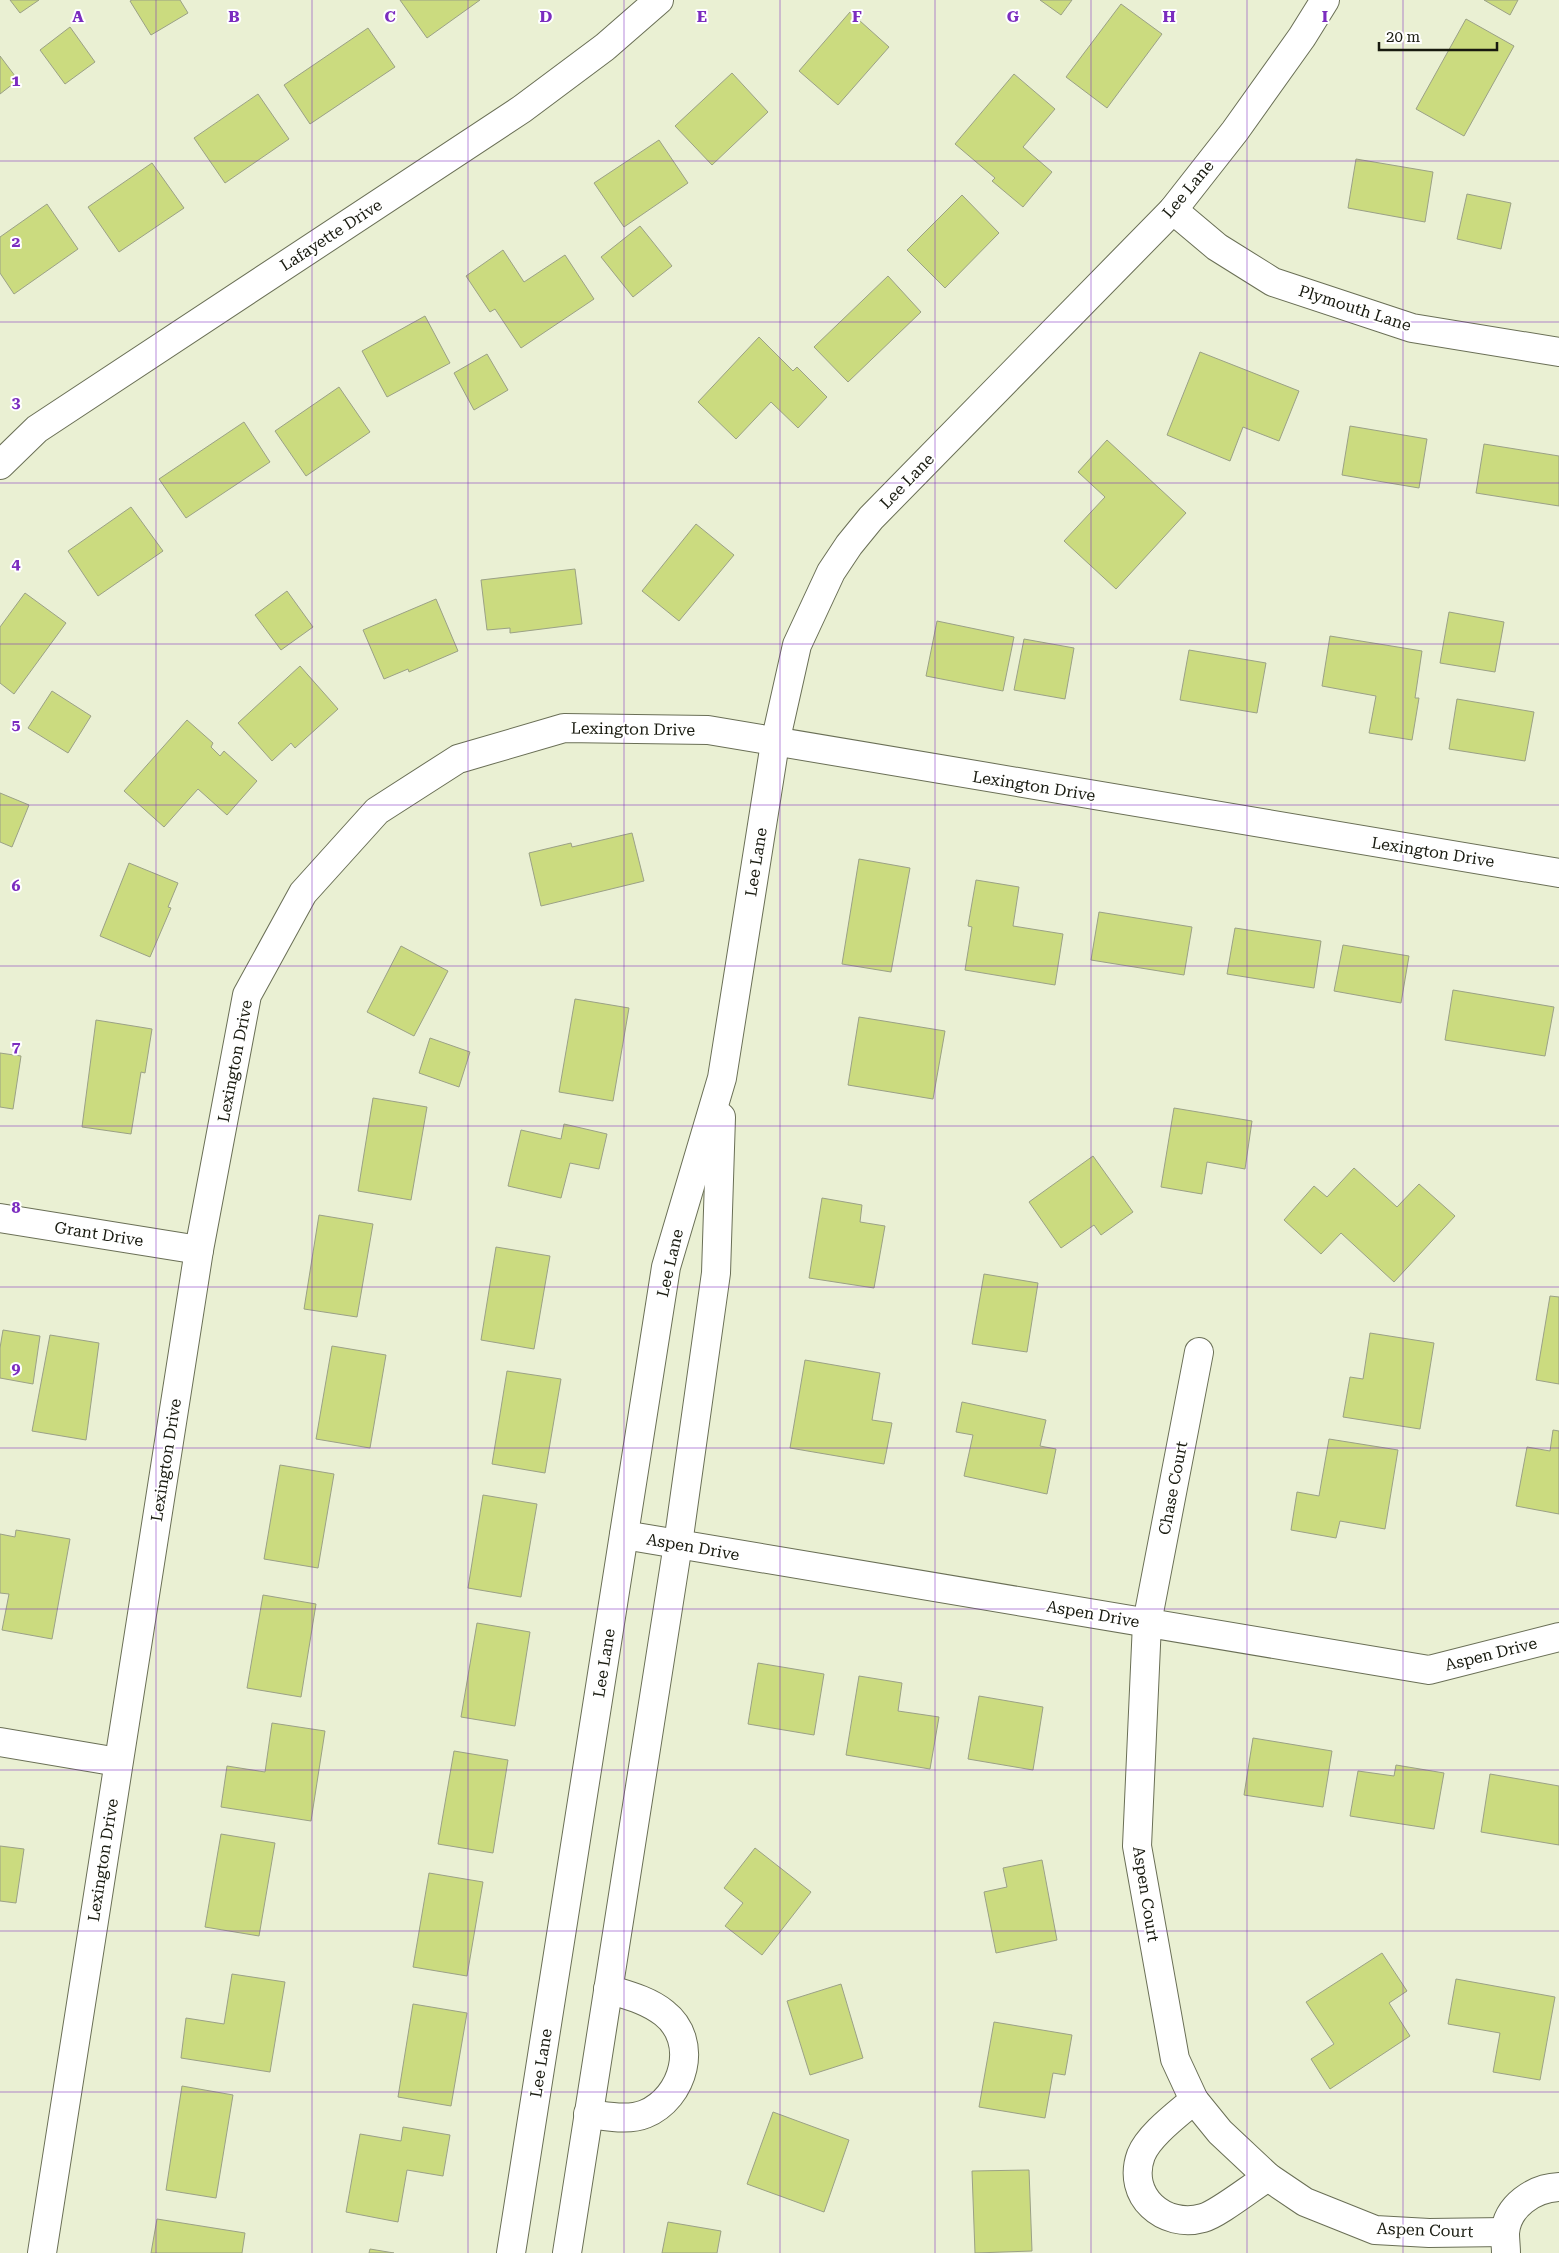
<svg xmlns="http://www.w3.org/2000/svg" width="1559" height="2253" font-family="'Roboto Serif',serif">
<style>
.building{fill:#cbdb7f;stroke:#9ba186}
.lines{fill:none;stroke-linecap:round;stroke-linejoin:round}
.minor-casing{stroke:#6a6f56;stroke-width:30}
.minor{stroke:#fff;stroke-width:28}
.grid{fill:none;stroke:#7b2cbf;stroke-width:1;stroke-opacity:0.55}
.labels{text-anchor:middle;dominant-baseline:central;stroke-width:4;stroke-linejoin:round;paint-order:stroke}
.street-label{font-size:16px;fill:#181a0f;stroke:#fff}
.grid-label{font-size:16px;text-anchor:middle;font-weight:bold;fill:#7b2cbf;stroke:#fff;stroke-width:4;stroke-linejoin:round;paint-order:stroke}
</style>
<rect width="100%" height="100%" fill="#eaf0d3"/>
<g class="building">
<polygon points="10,0 39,0 20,13"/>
<polygon points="132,0 180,0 188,13 151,35 130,1"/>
<polygon points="400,0 480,0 427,38"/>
<polygon points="1040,0 1072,0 1061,15"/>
<polygon points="1484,0 1518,0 1510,15"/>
<polygon points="1121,4 1162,34 1107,108 1066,77"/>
<polygon points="850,12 889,47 838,105 799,71"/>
<polygon points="1466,19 1514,46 1464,136 1416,109"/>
<polygon points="70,27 95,62 65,84 40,50"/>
<polygon points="368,28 395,67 310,124 284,85"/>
<polygon points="0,56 18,80 0,94"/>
<polygon points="732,73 768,112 712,165 675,126"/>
<polygon points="1014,74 1055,109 1023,147 1052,172 1023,207 992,181 995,178 955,144"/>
<polygon points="258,94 289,139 225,183 194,138"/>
<polygon points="659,140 688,183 624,227 594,183"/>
<polygon points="1356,159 1433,172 1425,222 1348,208"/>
<polygon points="152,163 184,208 119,252 88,207"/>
<polygon points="1467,194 1511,203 1501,249 1457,239"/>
<polygon points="962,195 999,233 945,288 907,250"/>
<polygon points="47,204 78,249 14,294 0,273 0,237"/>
<polygon points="640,226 672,266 633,297 601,257"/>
<polygon points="503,250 524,282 565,255 594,299 521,348 495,309 490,312 466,276"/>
<polygon points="888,276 921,312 848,382 814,347"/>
<polygon points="425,316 450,363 387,397 362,351"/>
<polygon points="759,337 793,371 797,367 827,397 798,428 771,402 736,439 698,402"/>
<polygon points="1200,352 1299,391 1279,441 1243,427 1230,461 1167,435"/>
<polygon points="487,354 508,390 474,410 454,373"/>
<polygon points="339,387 370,432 306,476 275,431"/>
<polygon points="244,422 270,462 186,518 159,479"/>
<polygon points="1350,426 1427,439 1419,488 1342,475"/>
<polygon points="1107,440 1186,513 1116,589 1064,541 1105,497 1078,472"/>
<polygon points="1484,444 1559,456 1559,506 1476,493"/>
<polygon points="131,507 163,551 98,596 68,551"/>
<polygon points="696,524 734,555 679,621 642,591"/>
<polygon points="575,569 582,624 510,633 510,628 487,630 481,580"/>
<polygon points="287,591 313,627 281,650 255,615"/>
<polygon points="25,593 66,623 14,694 0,683 0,627"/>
<polygon points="436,599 458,651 409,672 408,669 384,679 363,630"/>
<polygon points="1449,612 1504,622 1495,672 1440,663"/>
<polygon points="937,621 1014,637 1003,691 926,676"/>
<polygon points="1330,636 1422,651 1415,698 1419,698 1412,740 1369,733 1376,696 1322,686"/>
<polygon points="1024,639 1074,648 1065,699 1014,690"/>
<polygon points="1189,650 1266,663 1257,713 1180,700"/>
<polygon points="300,666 338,709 295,748 291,743 272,761 238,723"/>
<polygon points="52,691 91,716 68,753 28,728"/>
<polygon points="1457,699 1534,712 1525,761 1449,749"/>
<polygon points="187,720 213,743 211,747 220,756 224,751 257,781 227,815 198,789 164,827 124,791"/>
<polygon points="0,793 29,805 12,847 0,842"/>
<polygon points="632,833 644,881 541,906 529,853 571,843 572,847"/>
<polygon points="859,859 910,868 891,972 842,964"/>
<polygon points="129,863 178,883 168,907 171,908 150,957 100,936"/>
<polygon points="976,880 1019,887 1013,926 1063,934 1055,985 965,970 972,927 968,926"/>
<polygon points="1099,912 1192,927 1184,975 1091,960"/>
<polygon points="1235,928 1321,941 1314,988 1227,974"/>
<polygon points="1343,945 1409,956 1401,1003 1334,991"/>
<polygon points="401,946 448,971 414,1036 367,1012"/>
<polygon points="1453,990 1554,1007 1545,1056 1445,1040"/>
<polygon points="575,999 629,1008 613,1101 559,1092"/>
<polygon points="859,1017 945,1031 933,1099 848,1085"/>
<polygon points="96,1020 152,1029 145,1073 141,1072 131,1134 82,1127"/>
<polygon points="430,1038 470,1052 459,1087 419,1073"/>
<polygon points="0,1053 21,1056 13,1109 0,1107"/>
<polygon points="373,1098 427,1107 411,1200 358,1191"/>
<polygon points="1174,1108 1252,1121 1245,1169 1207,1162 1202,1194 1161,1187"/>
<polygon points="564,1124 607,1134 599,1169 570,1163 561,1198 508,1186 521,1130 561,1139"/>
<polygon points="1093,1156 1133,1212 1101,1235 1094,1225 1061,1248 1029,1202"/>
<polygon points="1354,1168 1397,1207 1419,1184 1455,1216 1394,1282 1341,1233 1321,1254 1284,1220 1314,1186 1327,1197"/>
<polygon points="822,1198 862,1205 860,1222 885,1226 874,1288 809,1278"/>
<polygon points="319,1215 373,1224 357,1317 304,1309"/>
<polygon points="496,1247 550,1256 534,1349 481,1340"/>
<polygon points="984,1274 1038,1283 1027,1352 972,1344"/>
<polygon points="1550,1296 1559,1297 1559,1384 1536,1380"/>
<polygon points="3,1330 40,1336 33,1384 0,1378 0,1348"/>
<polygon points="1370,1333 1434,1343 1420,1429 1343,1417 1350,1377 1363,1379"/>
<polygon points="50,1335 99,1343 86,1440 32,1431"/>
<polygon points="332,1346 386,1355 370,1448 316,1439"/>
<polygon points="805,1360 880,1373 872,1420 892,1423 884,1464 790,1448"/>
<polygon points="507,1371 561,1379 545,1473 492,1464"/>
<polygon points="962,1402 1046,1420 1040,1446 1056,1449 1047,1494 964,1476 973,1435 956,1432"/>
<polygon points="1553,1430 1559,1431 1559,1514 1516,1506 1527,1447 1550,1451"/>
<polygon points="1329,1439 1398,1450 1385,1529 1340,1521 1336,1538 1291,1530 1297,1492 1319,1496"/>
<polygon points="280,1465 334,1474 318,1568 264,1559"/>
<polygon points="483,1495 537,1504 521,1597 468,1588"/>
<polygon points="16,1530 70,1539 52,1639 2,1630 9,1594 0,1593 0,1534 15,1537"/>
<polygon points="263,1595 316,1604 301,1697 247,1688"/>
<polygon points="477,1623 530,1632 515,1726 461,1717"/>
<polygon points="758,1663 824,1674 814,1735 748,1724"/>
<polygon points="859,1676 902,1683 898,1711 939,1717 930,1769 846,1755"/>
<polygon points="979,1696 1043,1707 1033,1770 968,1759"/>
<polygon points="272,1723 325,1731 311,1821 221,1807 227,1766 265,1772"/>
<polygon points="1253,1738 1332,1751 1323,1807 1244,1795"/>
<polygon points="454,1751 508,1760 493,1853 438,1844"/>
<polygon points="1396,1765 1444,1773 1434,1829 1350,1816 1358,1771 1394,1776"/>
<polygon points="1490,1774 1559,1786 1559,1845 1481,1832"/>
<polygon points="221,1834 275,1843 259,1936 205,1927"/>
<polygon points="0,1846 24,1849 16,1903 0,1901"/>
<polygon points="755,1848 811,1892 762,1955 725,1926 743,1903 724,1888"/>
<polygon points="1042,1860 1057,1940 996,1953 984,1892 1007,1887 1003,1868"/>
<polygon points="429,1873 483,1882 467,1976 413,1967"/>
<polygon points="1382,1953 1407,1991 1389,2003 1410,2036 1330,2089 1311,2059 1334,2044 1306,2002"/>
<polygon points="232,1974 285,1982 270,2072 181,2058 186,2018 224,2024"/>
<polygon points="1456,1979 1555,1997 1540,2080 1493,2072 1500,2033 1448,2024"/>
<polygon points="841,1984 863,2058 810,2075 787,2001"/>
<polygon points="413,2004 467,2013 451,2106 398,2097"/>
<polygon points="994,2022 1072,2035 1065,2075 1053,2073 1045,2118 979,2107"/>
<polygon points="182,2086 233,2095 216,2198 166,2190"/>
<polygon points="773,2112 849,2140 824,2212 747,2184"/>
<polygon points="403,2127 450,2135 443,2176 407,2170 398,2222 346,2212 360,2134 401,2141"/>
<polygon points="1029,2170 1032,2251 975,2253 972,2171"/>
<polygon points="157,2219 245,2233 242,2253 151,2253"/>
<polygon points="668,2222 721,2231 717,2253 662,2253"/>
<polygon points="370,2249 394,2253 369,2253"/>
</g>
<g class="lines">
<g class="minor-casing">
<g id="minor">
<polyline points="1173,210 1217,247 1273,282 1412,328 1559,352"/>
<polyline points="0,465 37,429 522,109 605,47 659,0"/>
<polyline points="0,1218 199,1250"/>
<polyline points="1199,1352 1147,1623 1137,1846 1175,2059 1194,2100 1220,2132 1268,2177 1305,2202 1375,2230 1429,2233 1505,2232"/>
<polyline points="624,1535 1429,1670 1559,1637"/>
<polyline points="0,1742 118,1762"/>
<path d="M 1194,2100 C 1178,2114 1149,2135 1141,2155 C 1126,2196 1164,2229 1203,2218 C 1218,2214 1253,2186 1268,2177"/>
<path d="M 588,2114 C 607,2116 628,2121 645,2114 C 684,2098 700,2041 664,2013 C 648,2000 627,1995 608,1989"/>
<polyline points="42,2253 199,1250 247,995 303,893 377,811 458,759 564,728 708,730 1559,873"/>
<polyline points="511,2253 666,1267 722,1078 775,743 797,645 831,572 849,545 871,518 1173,210 1235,131 1302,37 1325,0"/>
<polyline points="567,2253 678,1544 716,1273 721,1117"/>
<path d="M 1506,2253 C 1506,2247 1505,2240 1505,2233 C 1507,2206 1534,2188 1559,2187"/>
</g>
</g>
<use href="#minor" class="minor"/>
</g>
<path class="grid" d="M 156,0 L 156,2253M 312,0 L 312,2253M 468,0 L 468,2253M 624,0 L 624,2253M 780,0 L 780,2253M 935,0 L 935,2253M 1091,0 L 1091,2253M 1247,0 L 1247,2253M 1403,0 L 1403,2253M 0,161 L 1559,161M 0,322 L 1559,322M 0,483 L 1559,483M 0,644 L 1559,644M 0,805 L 1559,805M 0,966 L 1559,966M 0,1126 L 1559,1126M 0,1287 L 1559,1287M 0,1448 L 1559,1448M 0,1609 L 1559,1609M 0,1770 L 1559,1770M 0,1931 L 1559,1931M 0,2092 L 1559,2092"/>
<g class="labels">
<g class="street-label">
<text transform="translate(1188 189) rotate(-50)">Lee Lane</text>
<text transform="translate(331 235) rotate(-33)">Lafayette Drive</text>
<text transform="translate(1355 308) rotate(18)">Plymouth Lane</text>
<text transform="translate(907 481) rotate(-46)">Lee Lane</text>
<text transform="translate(633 729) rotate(1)">Lexington Drive</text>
<text transform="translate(1034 786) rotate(9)">Lexington Drive</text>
<text transform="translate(1433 852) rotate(9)">Lexington Drive</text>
<text transform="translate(756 862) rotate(-81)">Lee Lane</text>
<text transform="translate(235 1061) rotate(-79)">Lexington Drive</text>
<text transform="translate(99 1234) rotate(9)">Grant Drive</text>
<text transform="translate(670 1263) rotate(-77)">Lee Lane</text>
<text transform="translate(166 1460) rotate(-81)">Lexington Drive</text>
<text transform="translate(1173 1488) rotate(-79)">Chase Court</text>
<text transform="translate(693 1547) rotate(10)">Aspen Drive</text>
<text transform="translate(1093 1614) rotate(10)">Aspen Drive</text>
<text transform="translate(1491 1654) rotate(-14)">Aspen Drive</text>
<text transform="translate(604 1663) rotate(-81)">Lee Lane</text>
<text transform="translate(103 1860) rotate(-81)">Lexington Drive</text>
<text transform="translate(1146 1894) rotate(81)">Aspen Court</text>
<text transform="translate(541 2063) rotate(-81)">Lee Lane</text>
<text transform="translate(1425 2230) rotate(2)">Aspen Court</text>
</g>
</g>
<g class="grid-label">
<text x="78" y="22">A</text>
<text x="234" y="22">B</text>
<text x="390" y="22">C</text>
<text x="546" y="22">D</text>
<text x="702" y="22">E</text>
<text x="857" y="22">F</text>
<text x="1013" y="22">G</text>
<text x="1169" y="22">H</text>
<text x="1325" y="22">I</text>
<text x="16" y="86">1</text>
<text x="16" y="247">2</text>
<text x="16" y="408">3</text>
<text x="16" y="569">4</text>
<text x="16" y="730">5</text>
<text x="16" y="891">6</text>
<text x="16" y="1052">7</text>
<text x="16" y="1213">8</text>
<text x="16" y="1374">9</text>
</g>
<path d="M1379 42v8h118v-8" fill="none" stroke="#181a0f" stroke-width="2.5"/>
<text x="1386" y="42" font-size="15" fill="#181a0f" stroke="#ffffff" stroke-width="4" paint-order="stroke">20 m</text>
</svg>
